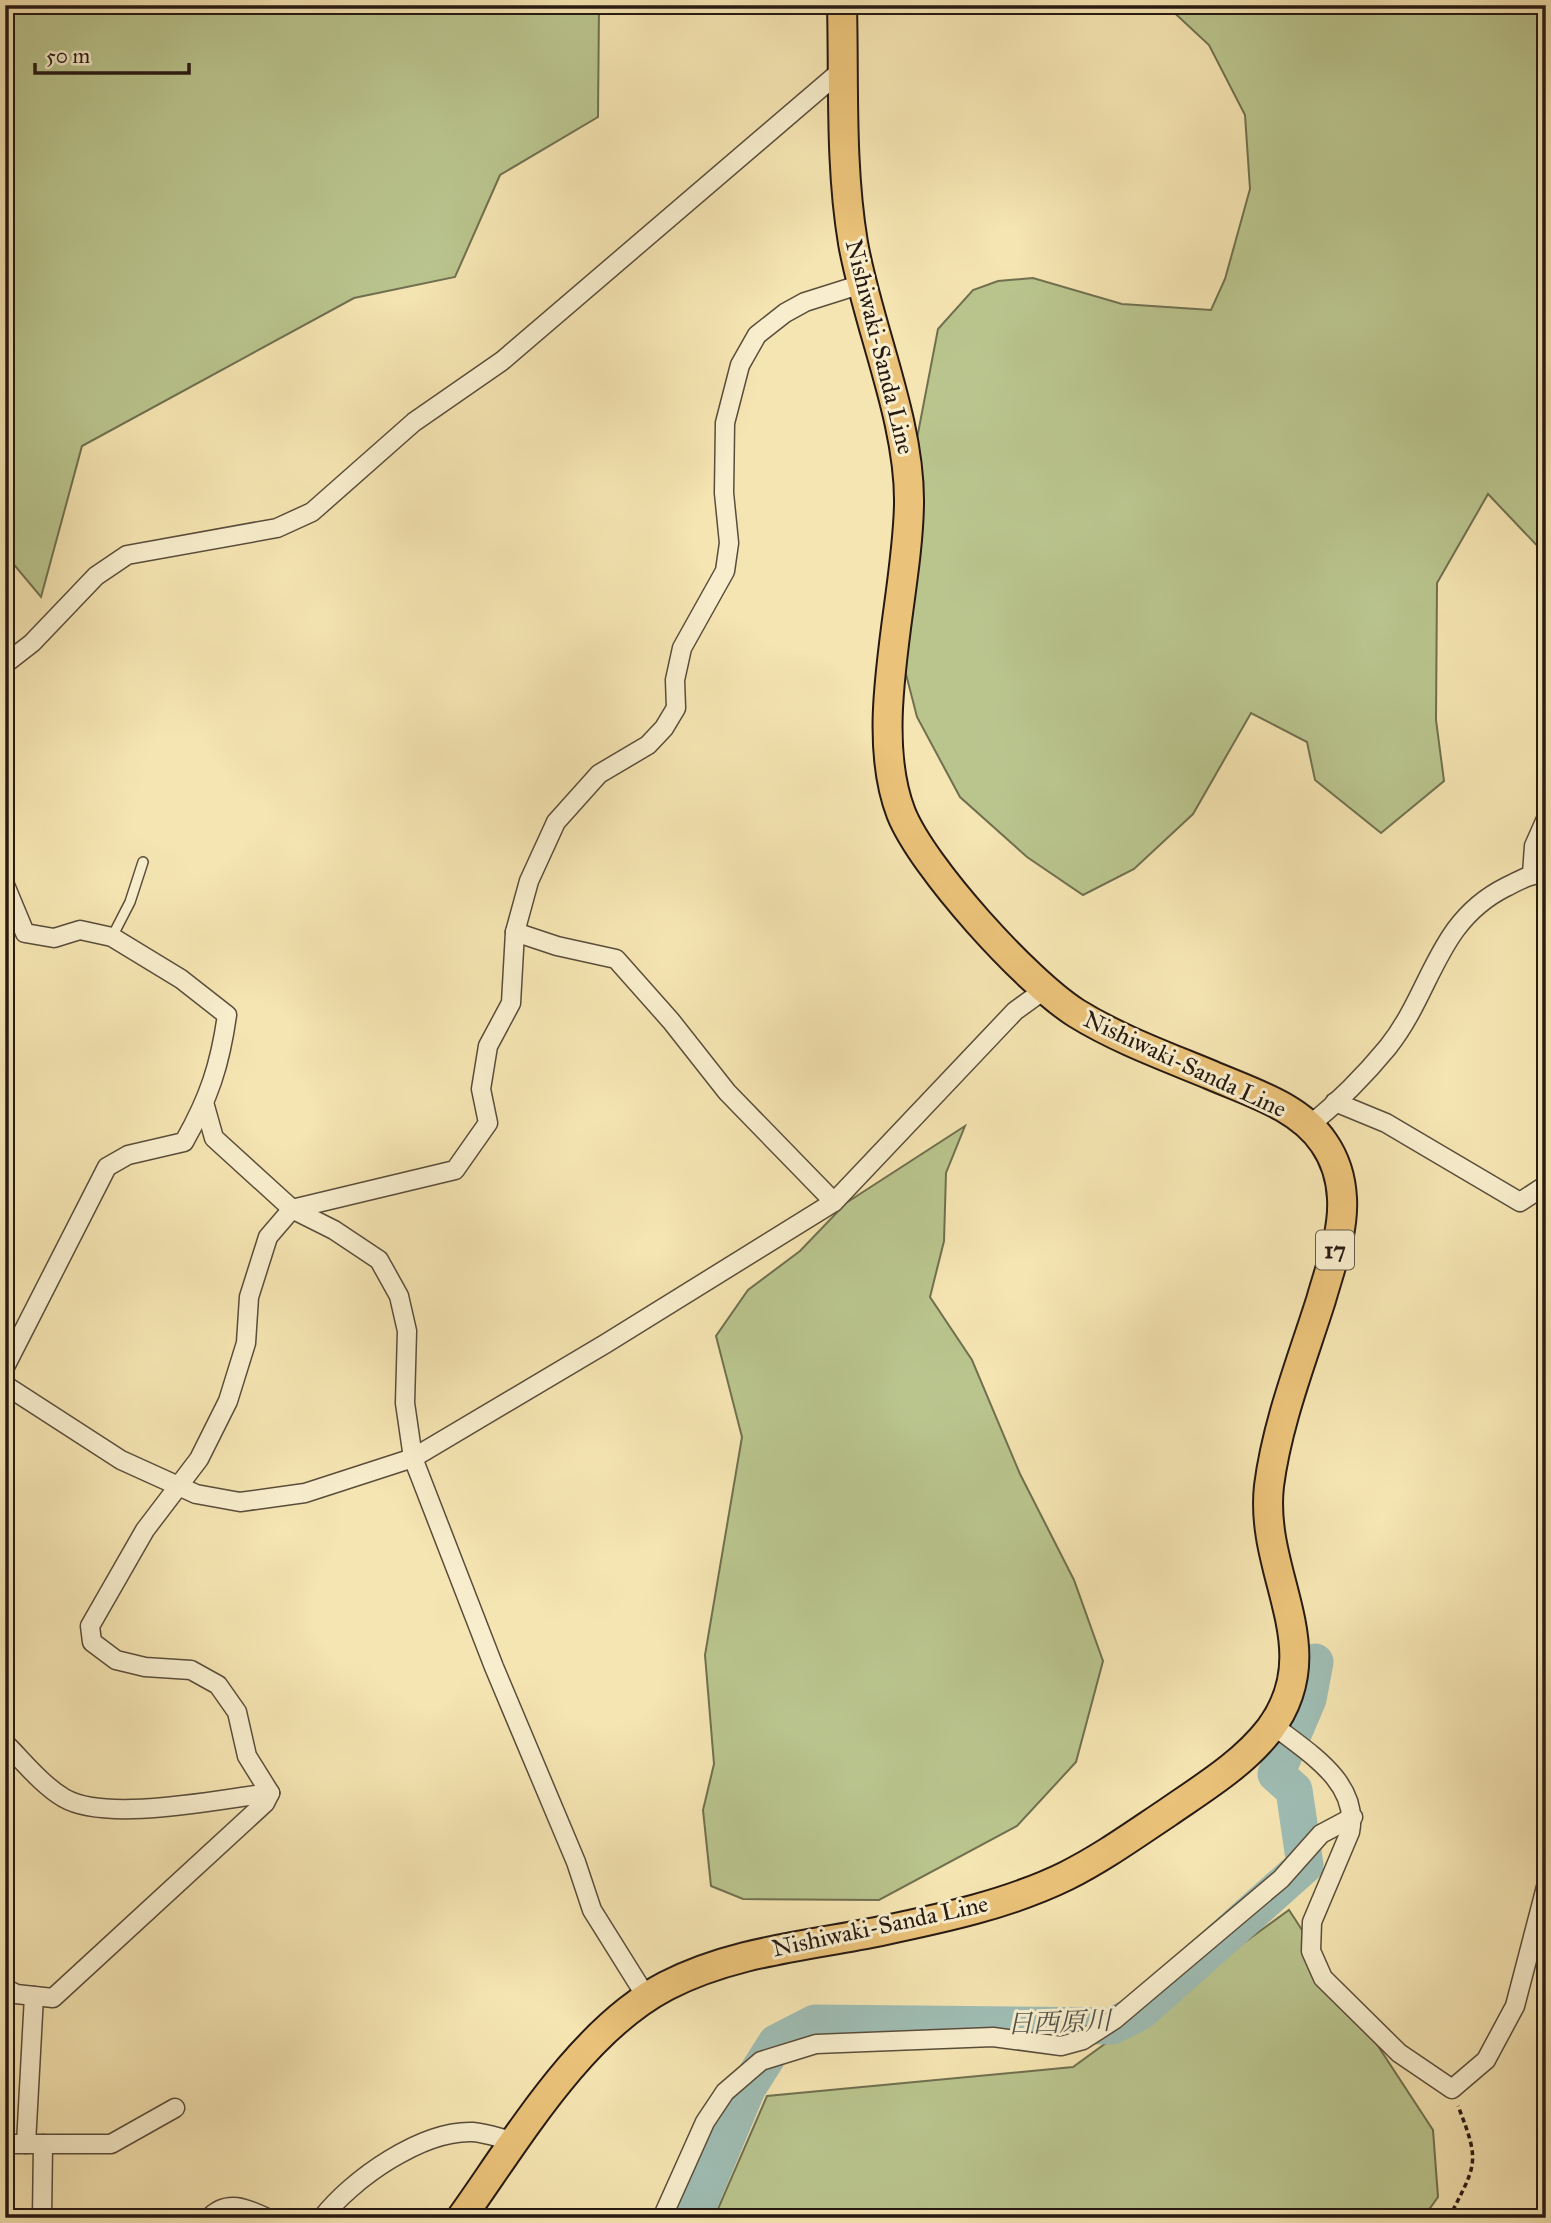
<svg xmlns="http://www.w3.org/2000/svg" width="1551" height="2223" font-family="'IM FELL Great Primer','Noto Serif JP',serif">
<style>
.green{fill:#bac58e;stroke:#707050;stroke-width:2}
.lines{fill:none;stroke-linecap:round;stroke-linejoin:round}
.river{stroke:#9fbdb4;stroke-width:37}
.lane-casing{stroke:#5a4d3b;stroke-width:12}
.street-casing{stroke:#5a4d3b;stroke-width:21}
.primary-casing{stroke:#271a13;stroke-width:32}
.path{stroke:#271a13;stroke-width:3.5;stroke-dasharray:5 3.5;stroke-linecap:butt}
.lane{stroke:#f8eecd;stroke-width:9}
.street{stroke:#f8eecd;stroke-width:18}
.primary{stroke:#eac279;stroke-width:28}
.labels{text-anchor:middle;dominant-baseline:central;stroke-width:6;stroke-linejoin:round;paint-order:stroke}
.shield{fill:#f8eecd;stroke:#665a4b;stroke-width:2}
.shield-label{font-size:23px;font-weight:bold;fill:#271a13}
.street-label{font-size:24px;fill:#271a13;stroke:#f8eecd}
.water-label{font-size:26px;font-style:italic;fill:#51534b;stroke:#f8eecd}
</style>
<rect width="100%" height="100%" fill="#f5e5b2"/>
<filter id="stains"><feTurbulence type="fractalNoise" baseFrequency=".00286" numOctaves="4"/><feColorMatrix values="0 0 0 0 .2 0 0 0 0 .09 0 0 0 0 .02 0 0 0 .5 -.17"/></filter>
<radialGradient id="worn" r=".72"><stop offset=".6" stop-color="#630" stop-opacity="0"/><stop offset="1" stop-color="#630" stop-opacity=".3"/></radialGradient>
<g class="green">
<polygon points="5,5 599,5 598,117 500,175 455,277 354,298 82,446 41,597 5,554"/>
<polygon points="1166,5 1546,5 1546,555 1488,494 1437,583 1436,720 1444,781 1381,833 1315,780 1307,742 1251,713 1193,814 1134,869 1083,895 1027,857 960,797 917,717 899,647 909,480 938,329 973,290 998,281 1033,278 1122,304 1211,310 1225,279 1250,189 1245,115 1209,45"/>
<polygon points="965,1126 946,1173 944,1241 930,1297 972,1360 1020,1474 1074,1580 1103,1661 1076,1762 1017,1826 879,1900 743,1899 711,1886 703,1810 714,1764 705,1655 742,1437 716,1336 748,1290 800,1251 846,1203"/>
<polygon points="1289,1910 1433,2130 1438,2197 1423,2218 714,2218 767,2096 1073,2067"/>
</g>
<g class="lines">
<polyline class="river" points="693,2218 747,2089 776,2043 815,2023 1112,2026 1140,2012 1305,1865 1294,1790 1276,1774 1308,1699 1315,1662"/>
<g class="lane-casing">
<polyline id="lane" points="112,937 130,902 143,862"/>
</g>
<g class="street-casing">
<g id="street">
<polyline points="5,664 32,643 96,576 127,555 277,528 312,512 414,422 502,361 843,69"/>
<polyline points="1532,874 1534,846 1546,819"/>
<path d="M 5,885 L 25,933 L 54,938 L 80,930 L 112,937 L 181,979 L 227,1015 C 220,1065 209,1098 184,1142 L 128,1155 L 107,1167 L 5,1367"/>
<polyline points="515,932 557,946 616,959 671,1021 727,1092 834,1202"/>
<polyline points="1335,1102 1386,1123 1520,1202 1546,1185"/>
<polyline points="205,1106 214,1138 292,1209 334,1230 379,1260 399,1296 407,1331 405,1403 413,1458 494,1667 576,1862 592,1910 647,1998"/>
<path d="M 1309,1126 C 1337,1103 1365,1075 1388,1047 C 1433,990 1436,922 1506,887 C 1520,880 1530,874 1546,873"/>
<polyline points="5,1385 121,1460 196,1494 240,1502 305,1493 413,1458 605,1344 834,1202 1015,1011 1044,990"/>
<path d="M 1273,1725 C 1307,1752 1360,1782 1350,1832 L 1312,1922 L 1311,1951 L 1323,1978 L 1399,2053 L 1452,2089 L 1486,2060 L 1515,2006 L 1546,1887"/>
<path d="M 5,1743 C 23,1761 42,1785 64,1798 C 107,1823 219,1799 270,1793"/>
<polyline points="270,1793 247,1756 237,1712 218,1685 191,1670 145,1667 116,1660 92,1642 90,1626 145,1530 199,1459 228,1401 246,1343 249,1297 268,1237 292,1209 455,1170 488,1123 481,1089 488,1046 511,1003 515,932 529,881 556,822 599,774 648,745 664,728 676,708 675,680 682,648 725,571 729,543 724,493 725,423 740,365 757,335 785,313 805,302 862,284"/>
<polyline points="5,1988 16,1994 53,1998 265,1803 270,1793"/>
<polyline points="5,2144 111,2144 175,2108"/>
<polyline points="26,2144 34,1996"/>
<polyline points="42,2218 43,2144"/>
<path d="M 209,2218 C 227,2199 246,2208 267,2218"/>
<path d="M 322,2218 C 352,2179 422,2130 473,2132 C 487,2133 502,2139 516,2142"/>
<polyline points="662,2218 705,2122 725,2092 761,2061 816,2044 993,2037 1061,2046 1083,2040 1114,2020 1281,1879 1321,1834 1353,1817"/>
</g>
</g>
<g class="primary-casing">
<path id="primary" d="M 461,2218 C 516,2141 580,2031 666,1986 C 734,1951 808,1946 881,1931 C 943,1918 1009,1904 1066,1876 C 1102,1858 1134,1835 1167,1813 C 1203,1788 1243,1764 1270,1729 C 1330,1648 1259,1575 1269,1486 C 1277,1423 1302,1360 1321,1300 C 1330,1268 1344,1232 1342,1198 C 1341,1179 1335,1159 1324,1143 C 1299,1106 1250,1092 1211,1075 C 1165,1056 1118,1039 1076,1013 C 1026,981 923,868 901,813 C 867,725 908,598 909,503 C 910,420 868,327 853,243 C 840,165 844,84 842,5"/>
</g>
<path class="path" d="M 1449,2218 C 1476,2164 1481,2164 1458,2106"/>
<use href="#lane" class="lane"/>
<use href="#street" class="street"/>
<use href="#primary" class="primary"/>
</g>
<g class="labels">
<rect class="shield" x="1316" y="1230.5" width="38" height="39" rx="5"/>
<g class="shield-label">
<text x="1335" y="1250">17</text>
</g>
<g class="street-label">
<text transform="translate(880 347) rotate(76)">Nishiwaki-Sanda Line</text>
<text transform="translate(1185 1064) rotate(25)">Nishiwaki-Sanda Line</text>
<text transform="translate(880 1926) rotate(-12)">Nishiwaki-Sanda Line</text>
</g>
<g class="water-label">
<text transform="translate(1059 2022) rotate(-2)">日西原川</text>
</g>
</g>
<rect width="1551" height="2223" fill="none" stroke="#f5e5b2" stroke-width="28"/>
<rect x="7" y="7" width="1537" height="2209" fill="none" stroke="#271a13" stroke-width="3.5"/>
<rect x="14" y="14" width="1523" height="2195" fill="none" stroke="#271a13" stroke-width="2"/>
<path d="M35 63v10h154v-10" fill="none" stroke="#271a13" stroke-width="3.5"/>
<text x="46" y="63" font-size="21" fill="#271a13" stroke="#f8eecd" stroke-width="5" paint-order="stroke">50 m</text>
<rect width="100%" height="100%" filter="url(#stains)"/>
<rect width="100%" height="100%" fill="url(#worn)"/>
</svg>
